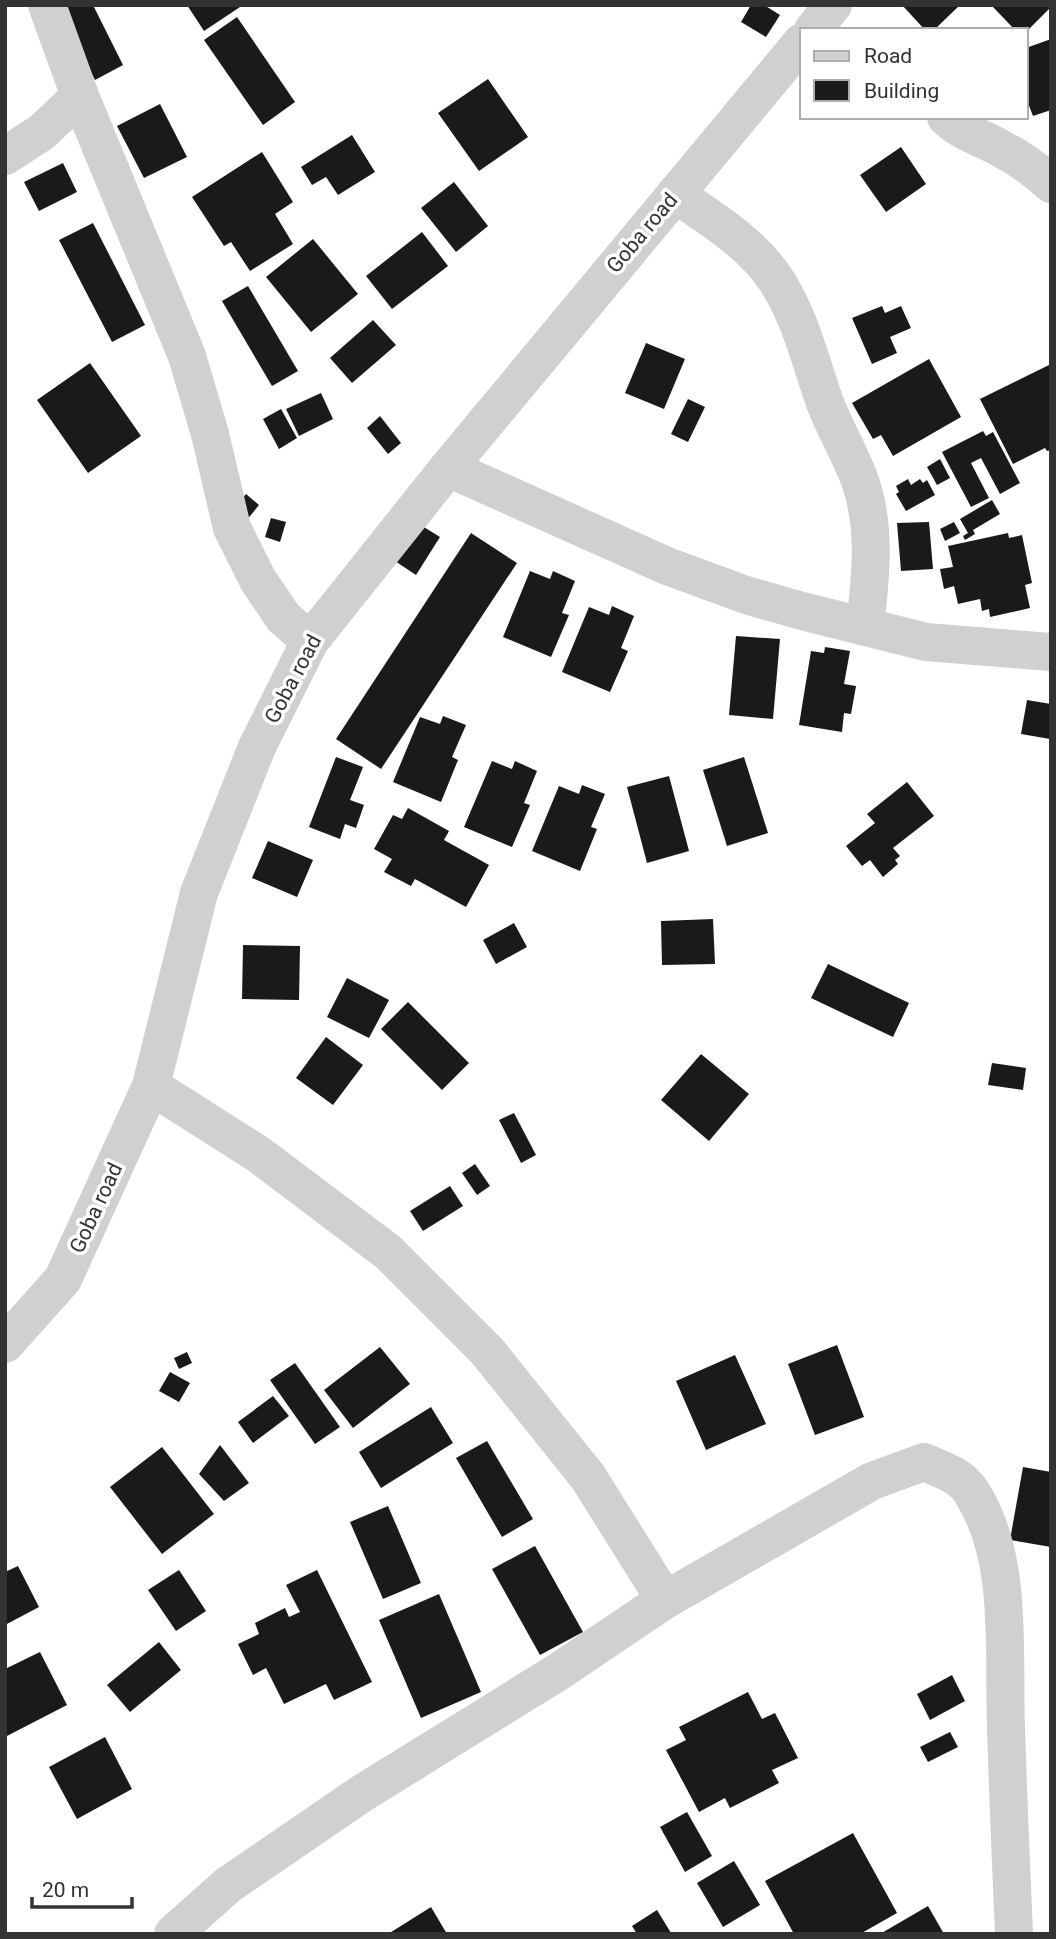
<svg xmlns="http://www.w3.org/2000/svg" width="1056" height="1939" font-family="Roboto,sans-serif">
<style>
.building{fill:#1a1a1a}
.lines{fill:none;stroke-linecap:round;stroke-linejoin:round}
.minor{stroke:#d0d0d0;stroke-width:38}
.labels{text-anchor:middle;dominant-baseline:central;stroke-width:7;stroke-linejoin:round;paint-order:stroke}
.street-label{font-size:21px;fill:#333;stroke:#fff}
</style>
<rect width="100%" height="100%" fill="#fff"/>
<g class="building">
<polygon points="56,5 93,5 123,65 95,80"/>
<polygon points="187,5 239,5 240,7 204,31"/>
<polygon points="751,5 764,5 780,15 766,37 741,22"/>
<polygon points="902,5 960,5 934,30 925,30"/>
<polygon points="995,5 1051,5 1051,7 1026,32 1026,30 1015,30 993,7"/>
<polygon points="237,17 295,102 263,125 204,40"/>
<polygon points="1051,39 1051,110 1033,116 1026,98 1026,48"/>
<polygon points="488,79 528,137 479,171 438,113"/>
<polygon points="160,104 187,157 144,178 117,126"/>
<polygon points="352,135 375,172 338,195 326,177 312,185 301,167"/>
<polygon points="901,147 926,184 886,212 860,175"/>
<polygon points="262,152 293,202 275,214 293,244 250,271 231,242 224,246 192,197"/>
<polygon points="63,163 77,192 39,211 24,182"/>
<polygon points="454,182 488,226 456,252 421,208"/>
<polygon points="93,223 145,325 112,342 59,240"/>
<polygon points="422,232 448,266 392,309 366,276"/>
<polygon points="313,239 358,294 311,332 266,277"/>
<polygon points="248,286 298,371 272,386 222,301"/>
<polygon points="882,306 885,313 901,306 911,328 890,337 897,353 872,364 852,318"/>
<polygon points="373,320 396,345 352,383 330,358"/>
<polygon points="646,343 685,359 664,409 625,393"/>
<polygon points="929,359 961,417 893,456 881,435 873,439 852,403"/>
<polygon points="90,363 141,436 88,473 37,400"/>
<polygon points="1051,364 1051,450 1047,451 1045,448 1013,464 980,399"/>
<polygon points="321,393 333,419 299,436 286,409"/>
<polygon points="688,399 705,407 688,442 671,434"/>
<polygon points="281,409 297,438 279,449 263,419"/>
<polygon points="380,416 401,443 388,454 367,428"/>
<polygon points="983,431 986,436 993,432 1020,483 1000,494 981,458 971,463 989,498 971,507 942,452"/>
<polygon points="940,459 950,478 937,485 927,467"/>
<polygon points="908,479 911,485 920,479 923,483 927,480 935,495 906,511 896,494 899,492 896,486"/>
<polygon points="246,494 259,505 246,521 233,510"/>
<polygon points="992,500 1000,514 973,530 975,534 965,540 963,536 968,533 960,519"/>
<polygon points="271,518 286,522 280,542 265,537"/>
<polygon points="929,522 933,569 901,571 897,523"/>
<polygon points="954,522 960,533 945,541 940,529"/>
<polygon points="419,524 440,537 416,575 395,561"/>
<polygon points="471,533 517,563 381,769 336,739"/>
<polygon points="1008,533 1009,538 1022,535 1032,583 1025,585 1030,608 990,617 989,609 982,611 980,599 958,604 954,586 944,589 940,569 953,567 948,546"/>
<polygon points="530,571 550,579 553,571 575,581 562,613 569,615 551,657 503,637"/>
<polygon points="612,606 634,616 621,648 628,651 610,692 562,672 589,607 609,615"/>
<polygon points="736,636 780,639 773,719 729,715"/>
<polygon points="825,647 850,651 844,684 856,686 851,714 844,713 842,732 799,725 811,651 824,653"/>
<polygon points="1027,700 1051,704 1050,739 1021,734"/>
<polygon points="443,716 466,725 452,757 458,760 441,802 393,782 420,717 440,724"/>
<polygon points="336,757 363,767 350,800 364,805 356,828 345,824 340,839 309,827"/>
<polygon points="744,757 768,833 727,846 703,770"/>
<polygon points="492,761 512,769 515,761 537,771 524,803 530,805 512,847 464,827"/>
<polygon points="669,776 689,851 647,863 627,787"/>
<polygon points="907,782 934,816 893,848 900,856 895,860 898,864 883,877 870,860 862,866 846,846 875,823 867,814"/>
<polygon points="582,785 605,794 591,827 597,829 580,871 532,851 559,786 579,794"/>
<polygon points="408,808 449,831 444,840 489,865 466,907 415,879 411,886 384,872 392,859 374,849 393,815 402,819"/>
<polygon points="268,841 313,860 297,897 252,878"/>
<polygon points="713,919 715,964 662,965 661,921"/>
<polygon points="514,923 527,947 496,964 483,940"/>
<polygon points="243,945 300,946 299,1000 242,999"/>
<polygon points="828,964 909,1003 893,1037 811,998"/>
<polygon points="347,978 389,1000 369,1038 327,1017"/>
<polygon points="408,1002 469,1063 442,1090 381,1029"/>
<polygon points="326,1037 363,1065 333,1105 296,1078"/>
<polygon points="701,1054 749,1094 709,1141 661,1100"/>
<polygon points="992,1063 1026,1068 1023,1090 988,1085"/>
<polygon points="514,1113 536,1155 521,1163 499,1120"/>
<polygon points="475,1164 490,1186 477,1195 462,1173"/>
<polygon points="450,1186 463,1206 423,1231 410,1211"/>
<polygon points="837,1345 864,1417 815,1435 788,1364"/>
<polygon points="380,1347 410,1384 353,1428 324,1390"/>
<polygon points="187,1352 192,1363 179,1369 174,1358"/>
<polygon points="735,1355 766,1424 706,1450 676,1381"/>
<polygon points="295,1363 340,1427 315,1444 270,1380"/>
<polygon points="170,1372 190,1383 179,1402 159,1391"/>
<polygon points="273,1396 289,1416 253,1443 238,1422"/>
<polygon points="431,1407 453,1443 381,1488 359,1452"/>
<polygon points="487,1441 533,1519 502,1537 456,1458"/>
<polygon points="220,1445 249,1483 224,1501 199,1474"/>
<polygon points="162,1447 214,1514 162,1554 110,1487"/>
<polygon points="1023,1467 1051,1472 1051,1547 1010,1540"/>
<polygon points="388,1506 421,1583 383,1599 350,1522"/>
<polygon points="535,1546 583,1632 540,1655 492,1569"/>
<polygon points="18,1566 39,1607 5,1625 5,1572"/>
<polygon points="179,1570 206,1611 176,1631 148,1590"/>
<polygon points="317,1570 372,1682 334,1700 326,1684 284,1704 266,1668 253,1675 238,1644 259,1634 255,1623 285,1608 289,1617 300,1612 286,1585"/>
<polygon points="439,1594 481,1692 421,1718 379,1620"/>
<polygon points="159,1642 181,1670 130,1712 107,1685"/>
<polygon points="40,1652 67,1705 5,1737 5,1669"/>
<polygon points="952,1675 965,1701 930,1720 917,1694"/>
<polygon points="748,1692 762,1719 775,1713 798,1758 772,1770 779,1783 730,1808 725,1798 699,1812 666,1750 686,1740 679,1727"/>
<polygon points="950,1732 958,1747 928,1762 920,1747"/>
<polygon points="105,1737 132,1789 77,1819 49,1767"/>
<polygon points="687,1812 712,1856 685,1872 660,1827"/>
<polygon points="853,1833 897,1913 860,1934 794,1934 765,1881"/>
<polygon points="734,1861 760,1905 723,1927 697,1883"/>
<polygon points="928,1906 944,1934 880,1934"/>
<polygon points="431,1907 447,1934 388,1934"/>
<polygon points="657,1910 671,1933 637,1934 632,1926"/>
</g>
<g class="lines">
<g class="minor">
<polyline points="47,5 80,96 187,356 210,434 232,528 258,580 283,617 310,641"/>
<polyline points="813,30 833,5"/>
<path d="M 946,117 C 961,132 982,138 1000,148 C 1019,158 1035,169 1051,184"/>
<polyline points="5,156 42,132 80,96"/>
<path d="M 675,194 C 711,219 752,243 776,280 C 800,316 810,360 824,400 C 833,425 847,448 857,473 C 877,521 871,576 865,626"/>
<polyline points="448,468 667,566 746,595 802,611 926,642 1051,652"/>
<polyline points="151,1086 258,1154 388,1252 487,1351 588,1477 665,1600"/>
<polyline points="5,1344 63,1279 151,1086 199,893 257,747 310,641 448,468 802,42"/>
<path d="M 173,1934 L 228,1885 L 361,1794 L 558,1672 L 665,1600 L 872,1481 L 924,1462 C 942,1470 961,1475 972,1493 C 1014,1559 1003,1652 1006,1727 C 1008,1796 1011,1865 1014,1934"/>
</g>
</g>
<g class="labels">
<g class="street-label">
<text transform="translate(642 233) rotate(-50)">Goba road</text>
<text transform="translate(293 679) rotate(-62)">Goba road</text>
<text transform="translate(96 1208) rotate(-65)">Goba road</text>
</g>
</g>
<rect width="1056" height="1939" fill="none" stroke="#333333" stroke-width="14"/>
<rect x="800" y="28" width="228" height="91" fill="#ffffff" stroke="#adadad" stroke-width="2"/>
<rect x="814" y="51" width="35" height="10" fill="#d0d0d0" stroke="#adadad" stroke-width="2"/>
<text x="864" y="63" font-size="21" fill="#333333">Road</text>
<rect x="814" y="80" width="35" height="21" fill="#1a1a1a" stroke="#adadad" stroke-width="2"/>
<text x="864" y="98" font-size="21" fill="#333333">Building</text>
<path d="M32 1897v10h100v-10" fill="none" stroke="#333333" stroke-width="3.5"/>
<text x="42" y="1897" font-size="21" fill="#333333" stroke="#ffffff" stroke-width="5" paint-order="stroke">20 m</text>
</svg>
